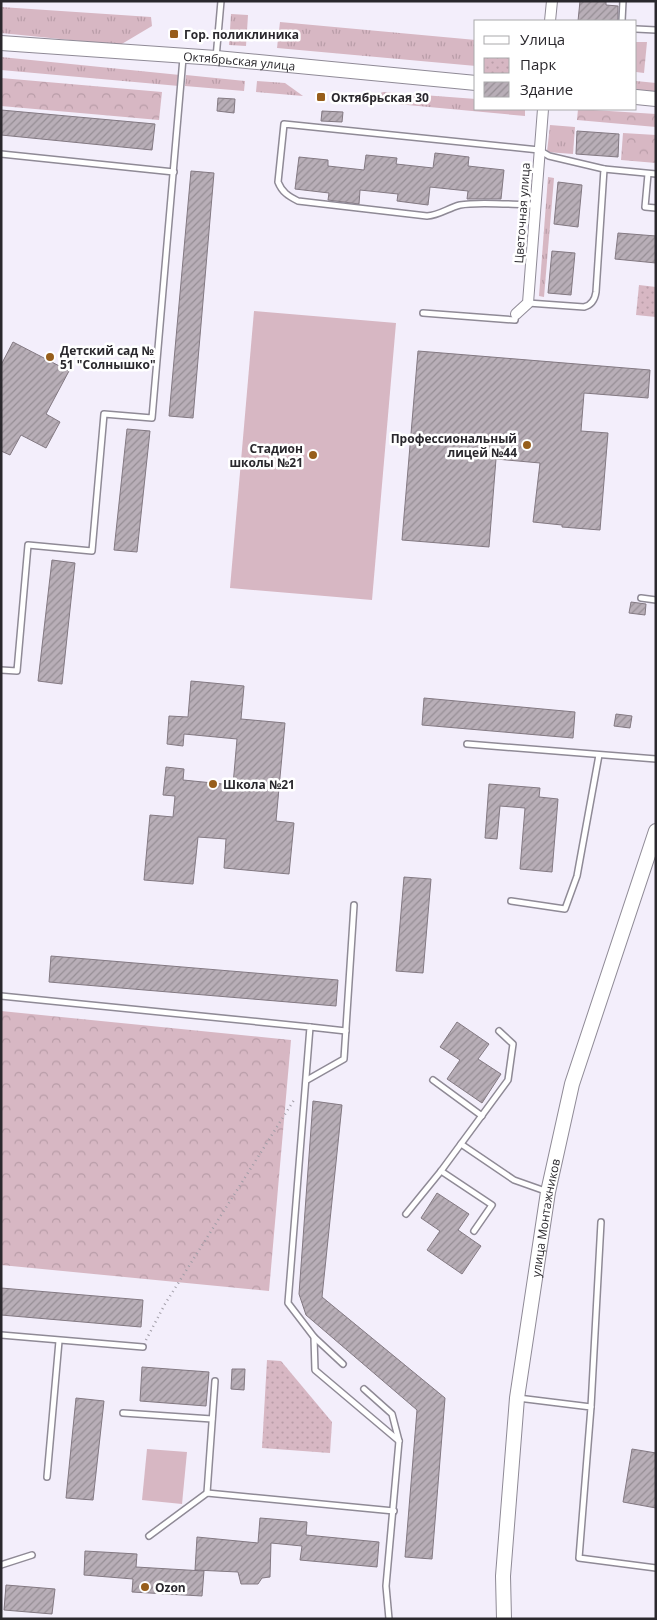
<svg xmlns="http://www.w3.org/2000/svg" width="657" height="1620" font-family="'Open Sans',sans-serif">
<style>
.grass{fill:url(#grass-tufts)}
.forest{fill:url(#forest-crowns)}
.park{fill:url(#park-dots)}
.pitch{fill:#d7b7c3}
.building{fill:url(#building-hatch);stroke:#837982}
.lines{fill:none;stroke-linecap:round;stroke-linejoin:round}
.service-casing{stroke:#8f8a96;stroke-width:8}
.minor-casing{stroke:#8f8a96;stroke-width:12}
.tertiary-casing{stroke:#8f8a96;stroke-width:16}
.path{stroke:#a19da7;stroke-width:2.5;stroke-dasharray:1 4;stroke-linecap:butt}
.service{stroke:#fff;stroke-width:5}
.minor{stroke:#fff;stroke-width:10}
.tertiary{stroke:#fff;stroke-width:14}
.poi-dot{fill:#975e1b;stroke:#fff;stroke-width:2}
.labels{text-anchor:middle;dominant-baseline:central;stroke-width:5;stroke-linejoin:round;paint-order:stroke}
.poi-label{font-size:12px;font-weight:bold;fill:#2a282d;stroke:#fff;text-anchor:start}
.street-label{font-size:12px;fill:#2a282d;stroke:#fff}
</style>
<defs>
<pattern id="grass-tufts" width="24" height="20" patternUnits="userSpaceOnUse" patternTransform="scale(1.25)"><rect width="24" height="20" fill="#d7b7c3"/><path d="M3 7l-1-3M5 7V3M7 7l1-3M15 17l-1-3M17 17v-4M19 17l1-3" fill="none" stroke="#b99da8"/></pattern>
<pattern id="forest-crowns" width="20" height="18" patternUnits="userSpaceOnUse" patternTransform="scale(1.25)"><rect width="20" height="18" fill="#d7b7c3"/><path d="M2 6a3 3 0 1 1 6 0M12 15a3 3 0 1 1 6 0" fill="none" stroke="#b99da8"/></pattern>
<pattern id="park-dots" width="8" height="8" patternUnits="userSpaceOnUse" patternTransform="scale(1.25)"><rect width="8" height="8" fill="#d7b7c3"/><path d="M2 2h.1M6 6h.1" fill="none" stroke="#b99da8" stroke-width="1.8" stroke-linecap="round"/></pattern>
<pattern id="building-hatch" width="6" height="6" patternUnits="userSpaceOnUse" patternTransform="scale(1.25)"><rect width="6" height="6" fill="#b8aeb7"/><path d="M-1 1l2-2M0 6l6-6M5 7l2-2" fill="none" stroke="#968e95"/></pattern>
</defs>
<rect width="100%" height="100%" fill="#f3eefb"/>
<g class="grass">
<polygon points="1,7 151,17 152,26 120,45 1,33"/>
<polygon points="231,14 248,15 246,46 229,45"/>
<polygon points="280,22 476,40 476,66 277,48"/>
<polygon points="1,57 180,75 179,86 1,70"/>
<polygon points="186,75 245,81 244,91 185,86"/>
<polygon points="257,81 285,83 303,96 256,92"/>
<polygon points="636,81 656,83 656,96 636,94"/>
<polygon points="383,92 476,99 476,109 525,109 525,116 364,101"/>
<polygon points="550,125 575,127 573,154 547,152"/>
<polygon points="548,177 554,178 544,297 539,296"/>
</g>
<g class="forest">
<polygon points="636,42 647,42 644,73 636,72"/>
<polygon points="1,78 162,92 159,120 1,106"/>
<polygon points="578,109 656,114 656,127 577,120"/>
<polygon points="623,133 656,135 656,163 621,160"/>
<polygon points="1,1011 291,1040 269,1291 1,1265"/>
</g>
<g class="park">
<polygon points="639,285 656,287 656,317 636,315"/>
<polygon points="267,1360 281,1361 332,1422 330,1453 262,1448"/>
</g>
<g class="pitch">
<polygon points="254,311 396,323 372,600 230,588"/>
<polygon points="147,1449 187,1452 182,1504 142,1500"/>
</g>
<g class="building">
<polygon points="580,1 606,1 606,5 618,6 618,21 578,21"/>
<polygon points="218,98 235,99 234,113 217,111"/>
<polygon points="1,110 155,124 152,150 1,135"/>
<polygon points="322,111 343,112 342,122 321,121"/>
<polygon points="577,131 619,134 618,157 576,154"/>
<polygon points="435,153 469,157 468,166 504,170 501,199 467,199 468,191 430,187 428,205 397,201 398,194 360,190 359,204 328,200 329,193 295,189 299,157 328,160 328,166 364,170 366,155 397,158 396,164 433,168"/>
<polygon points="191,171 214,173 193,418 169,416"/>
<polygon points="558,182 582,185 578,227 554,224"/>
<polygon points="618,233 656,236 656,263 615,259"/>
<polygon points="552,251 575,253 571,295 548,293"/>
<polygon points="13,342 69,371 46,414 60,422 46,448 21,435 10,455 1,451 1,365"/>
<polygon points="418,351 650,370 648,398 584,393 581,431 608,433 600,530 562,527 562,525 533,522 540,463 496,459 489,547 402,540"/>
<polygon points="127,429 150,431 137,552 114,550"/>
<polygon points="52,560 75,563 62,684 38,681"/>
<polygon points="631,602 646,604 645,615 629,613"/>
<polygon points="191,681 244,686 241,719 285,723 276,821 294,823 289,874 224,868 226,839 198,837 193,884 144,880 150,815 173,817 175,796 163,795 166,767 184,769 183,780 233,785 237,739 184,734 183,746 167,744 169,716 188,717"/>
<polygon points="424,698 575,712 573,738 422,725"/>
<polygon points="616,714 632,716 630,728 614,726"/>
<polygon points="489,784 540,788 539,797 558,799 552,872 520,869 525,808 500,806 497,839 485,838"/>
<polygon points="404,877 431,879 423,973 396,971"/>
<polygon points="51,956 338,980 336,1006 49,982"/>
<polygon points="457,1022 489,1044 478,1059 501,1074 482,1103 447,1079 460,1060 440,1047"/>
<polygon points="313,1101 342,1105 322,1297 445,1398 432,1559 405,1557 417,1410 306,1315 299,1294"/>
<polygon points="437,1193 469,1214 458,1230 481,1246 462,1274 427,1250 440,1231 421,1218"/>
<polygon points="1,1288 143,1300 141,1327 1,1315"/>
<polygon points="142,1367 209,1372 206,1406 140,1401"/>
<polygon points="232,1369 245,1369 244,1390 231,1389"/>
<polygon points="76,1398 104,1401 93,1500 66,1498"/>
<polygon points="632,1449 656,1453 656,1508 623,1502"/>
<polygon points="260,1518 307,1522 306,1535 379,1542 377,1567 300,1560 302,1546 271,1543 270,1577 262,1578 258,1584 241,1584 238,1572 195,1570 197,1537 258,1543"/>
<polygon points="85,1551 137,1554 136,1567 204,1571 202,1596 132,1592 133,1579 84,1575"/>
<polygon points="6,1585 55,1589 52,1614 4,1610"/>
</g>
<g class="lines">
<g class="service-casing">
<g id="service">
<polyline points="622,21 623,1"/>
<polyline points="636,29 656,30"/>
<polyline points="216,58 221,1"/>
<polyline points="1,154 174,172"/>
<polyline points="604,169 656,174"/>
<polyline points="648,174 645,207 656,208"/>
<path d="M 528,303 L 584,307 C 592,305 595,299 596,292 L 604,169 L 549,156 L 539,150 L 284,124 L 278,182 C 282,192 288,196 298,201 L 427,216 C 440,215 448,208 460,205 C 479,201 515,205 535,205"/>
<polyline points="423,313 515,320 516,314"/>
<polyline points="641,598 656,600"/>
<polyline points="1,670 17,671 28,545 92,551 104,414 152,418 183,58"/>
<polyline points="467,744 656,759"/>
<polyline points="511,901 565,909 577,876 599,755"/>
<polyline points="1,996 310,1027 288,1303 314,1337 315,1370 399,1441"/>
<polyline points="310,1027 346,1031"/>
<polyline points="307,1080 344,1059 354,905"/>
<polyline points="433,1080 482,1116"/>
<polyline points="461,1144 514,1180 548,1192"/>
<polyline points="441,1171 492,1205 474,1231"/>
<polyline points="406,1214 441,1171 508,1080 513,1044 499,1031"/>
<polyline points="1,1335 143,1347"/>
<polyline points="314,1337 343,1364"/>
<polyline points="364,1389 392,1414 399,1441 386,1586 389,1619"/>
<polyline points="518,1398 591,1407 579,1558 656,1568"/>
<polyline points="591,1407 601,1222"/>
<polyline points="123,1413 212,1419"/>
<polyline points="47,1477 59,1341"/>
<polyline points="207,1493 215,1381"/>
<polyline points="149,1536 207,1493 394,1511"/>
<polyline points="1,1565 32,1555"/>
</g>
</g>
<g class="minor-casing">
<g id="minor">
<polyline points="550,21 552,1"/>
<polyline points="516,314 528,303 543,109"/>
</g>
</g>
<g class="tertiary-casing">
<g id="tertiary">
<path id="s1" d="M 1,43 L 216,58 L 476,83"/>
<polyline points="636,97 656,99"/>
<path id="s2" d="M 504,1619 L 503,1576 L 517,1398 L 548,1192 L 572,1084 L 656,831"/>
</g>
</g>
<polyline class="path" points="146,1340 165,1304 294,1100"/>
<use href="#service" class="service"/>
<use href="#minor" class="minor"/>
<use href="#tertiary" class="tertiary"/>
</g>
<g class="poi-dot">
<rect x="169" y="29" width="10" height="10" rx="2.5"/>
<rect x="316" y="92" width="10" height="10" rx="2.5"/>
<circle cx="50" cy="357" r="5"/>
<circle cx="527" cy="445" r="5"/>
<circle cx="313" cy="455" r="5"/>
<circle cx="213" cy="784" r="5"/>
<circle cx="145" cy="1587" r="5"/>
</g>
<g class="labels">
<g class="poi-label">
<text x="184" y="34">Гор. поликлиника</text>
<text x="331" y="97">Октябрьская 30</text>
<text x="60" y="350">Детский сад №<tspan x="60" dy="14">51 "Солнышко"</tspan></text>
<text x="517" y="438" text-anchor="end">Профессиональный<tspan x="517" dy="14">лицей №44</tspan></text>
<text x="303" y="448" text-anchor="end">Стадион<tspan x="303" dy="14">школы №21</tspan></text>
<text x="223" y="784">Школа №21</text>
<text x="155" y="1587">Ozon</text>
</g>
<g class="street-label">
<text stroke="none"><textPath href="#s1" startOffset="239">Октябрьская улица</textPath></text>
<text transform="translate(522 213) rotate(-86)">Цветочная улица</text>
<text stroke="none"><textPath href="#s2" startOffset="404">улица Монтажников</textPath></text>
</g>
</g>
<rect width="657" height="1620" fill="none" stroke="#2a282d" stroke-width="5"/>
<rect x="474" y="20" width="162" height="90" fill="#ffffff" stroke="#aaa9ab"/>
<rect x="484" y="36" width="25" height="8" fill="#ffffff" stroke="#aaa9ab"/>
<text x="520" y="45" font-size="15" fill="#2a282d">Улица</text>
<rect x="484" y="58" width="25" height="15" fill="url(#park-dots)" stroke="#aaa9ab"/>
<text x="520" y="70" font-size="15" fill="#2a282d">Парк</text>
<rect x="484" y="82" width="25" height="15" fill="url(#building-hatch)" stroke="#aaa9ab"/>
<text x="520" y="95" font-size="15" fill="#2a282d">Здание</text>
</svg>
